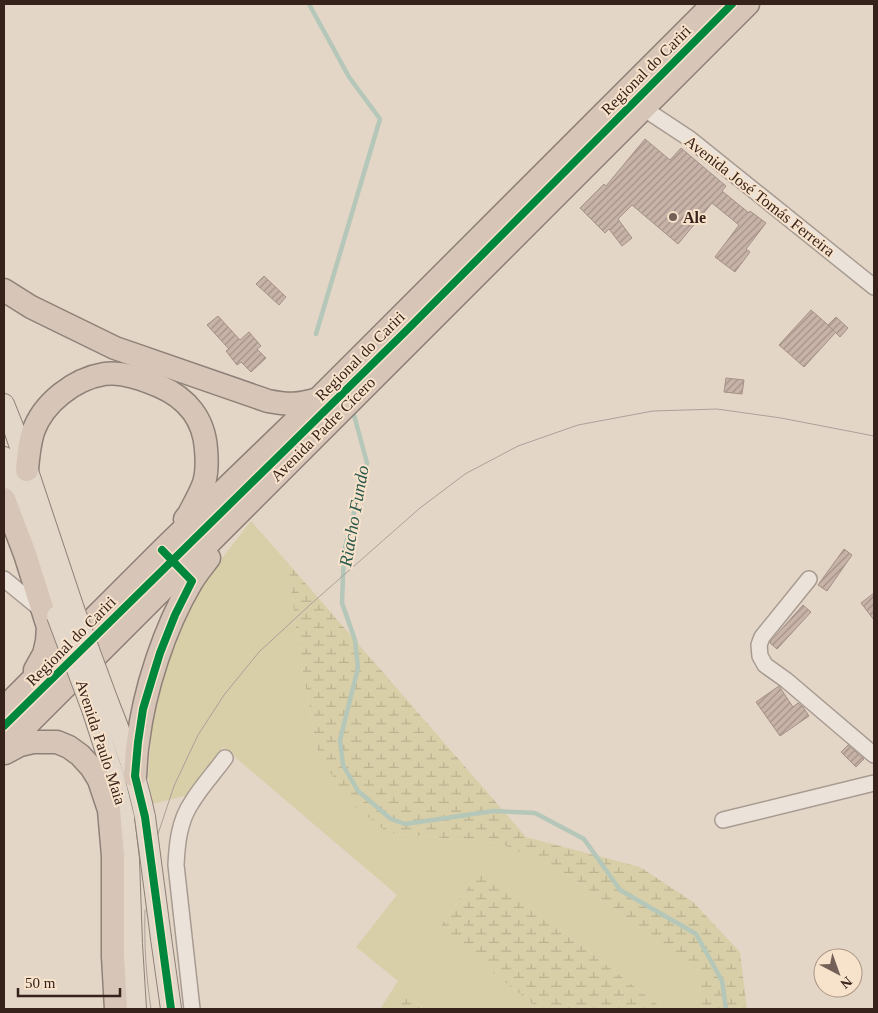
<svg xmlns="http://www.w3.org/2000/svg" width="878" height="1013" font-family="'Times New Roman',serif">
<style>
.green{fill:#d8cfa8}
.wetland{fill:url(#wetland-marsh)}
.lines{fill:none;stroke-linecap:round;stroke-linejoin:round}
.stream{stroke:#b4c7b8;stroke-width:4.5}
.building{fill:url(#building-hatch);stroke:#a49187}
.minor-casing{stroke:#a89b91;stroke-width:18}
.major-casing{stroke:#8e8178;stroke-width:22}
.highway-casing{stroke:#8e8178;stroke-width:25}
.minor{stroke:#ebe3da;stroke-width:15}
.major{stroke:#e3d7ca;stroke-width:20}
.highway{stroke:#d7c5b7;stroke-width:22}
.tram{stroke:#aaa19a;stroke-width:1}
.major-bridge-casing{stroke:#8e8178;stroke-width:22;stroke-linecap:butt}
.major-bridge{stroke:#e3d7ca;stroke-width:20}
.cycleway-casing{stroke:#f7e2cb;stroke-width:11}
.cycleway{stroke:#00873e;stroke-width:8}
.poi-dot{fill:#736157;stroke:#f7e2cb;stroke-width:2}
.labels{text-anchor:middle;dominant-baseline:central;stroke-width:4;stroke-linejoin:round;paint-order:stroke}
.street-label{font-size:16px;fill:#36221a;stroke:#f7e2cb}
.poi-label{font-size:16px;font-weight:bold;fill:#36221a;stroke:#f7e2cb;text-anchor:start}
.water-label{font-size:18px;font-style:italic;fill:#28574b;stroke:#f7e2cb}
</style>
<defs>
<pattern id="wetland-marsh" width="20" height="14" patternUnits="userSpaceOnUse" patternTransform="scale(1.25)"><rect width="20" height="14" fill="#d8cfa8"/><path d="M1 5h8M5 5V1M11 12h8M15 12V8" fill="none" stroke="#bab190"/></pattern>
<pattern id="building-hatch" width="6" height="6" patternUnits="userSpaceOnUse" patternTransform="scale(1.25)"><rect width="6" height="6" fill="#c8b3a8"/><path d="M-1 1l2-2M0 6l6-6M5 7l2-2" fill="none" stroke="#a39188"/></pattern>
</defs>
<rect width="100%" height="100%" fill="#e4d6c7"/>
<polygon class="green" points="251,521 288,563 298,644 317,749 388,833 500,843 569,875 639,927 698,975 703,1009 663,1009 482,868 438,930 539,1009 424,1009 408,996 397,1009 380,1009 398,981 356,947 397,895 223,747 188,795 152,804 148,776 153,717 167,664 186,617 205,580"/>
<g class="wetland">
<polygon points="288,563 526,837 640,867 693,902 740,952 747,1009 703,1009 698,975 639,927 569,875 500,843 388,833 345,798 317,749 298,644"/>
<polygon points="482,868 663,1009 539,1009 438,930"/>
<polygon points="408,996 424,1009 397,1009"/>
</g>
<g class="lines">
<g class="stream">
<polyline points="309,4 349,77 380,119 316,334"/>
<polyline points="354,415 367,463 344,551 342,603 355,640 358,668 340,740 343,765 358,791 391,819 405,824 494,811 535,813 584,839 620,890 696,934 722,981 726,1009"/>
</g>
</g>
<g class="building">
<polygon points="645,139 670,160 681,148 726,186 722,191 749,213 750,211 766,223 746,249 750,252 735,272 715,257 739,225 712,203 678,244 632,205 618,219 632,238 622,246 609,229 605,233 580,208 604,184 606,186"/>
<polygon points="264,276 286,297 279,305 256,284"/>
<polygon points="811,310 836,332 804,367 779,345"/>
<polygon points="218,316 240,340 249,332 261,346 257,349 266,358 251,372 241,362 237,365 226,351 229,349 207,325"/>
<polygon points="836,317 848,328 840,337 828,325"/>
<polygon points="726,378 744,380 742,394 724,392"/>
<polygon points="844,549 852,555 827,591 818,585"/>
<polygon points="874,593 874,620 861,603"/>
<polygon points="803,605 811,612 777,649 770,643 770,642"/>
<polygon points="779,686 793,707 798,703 803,707 809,716 780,736 756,702"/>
<polygon points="848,745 864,759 856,767 841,752"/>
</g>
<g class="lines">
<g class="minor-casing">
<g id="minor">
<polyline points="643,108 690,139 874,287"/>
<polyline points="4,579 43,611"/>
<polyline points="809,579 762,637 759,645 760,656 765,665 786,680 874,755"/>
<polyline points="723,820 874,783"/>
<path d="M 192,1009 L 176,865 C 177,844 179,821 192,802 C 201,787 214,773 225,758"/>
</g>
</g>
<g class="major-casing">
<g id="major">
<polyline points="4,404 14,429 74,609"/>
<polyline points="4,457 57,616"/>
<path d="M 109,704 C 124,741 137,778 145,817"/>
<polyline points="93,712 114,777 124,817 129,859 132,944 136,1009"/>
<polyline points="161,938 171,1009"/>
</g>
</g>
<g class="highway-casing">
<g id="highway">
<path d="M 4,290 L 31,307 L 115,348 L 268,401 C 289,405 298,405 318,399"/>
<path d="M 27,470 C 28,457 29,445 33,432 C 43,403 74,379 104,374 C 122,371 143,379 159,386 C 187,398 204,419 206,449 C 207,460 207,473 204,483 C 200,494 194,504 189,514 L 185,519"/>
<polyline points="4,499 25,554 48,627 47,641 44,654 35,670"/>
<polyline points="4,708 162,550 318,399 713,4"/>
<polyline points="4,748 748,4"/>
<polyline points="5,753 20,745 33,742 57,742 69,747 80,755 91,767 99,780 109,810 113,856 113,957 116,1009"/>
<path d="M 135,776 C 136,765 136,753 138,742 C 144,690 165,627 191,583 C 196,574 203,566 209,558"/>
</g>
</g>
<use href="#minor" class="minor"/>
<use href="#major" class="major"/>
<use href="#highway" class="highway"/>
<g class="tram">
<polyline points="157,837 174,786 198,735 224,695 259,652 312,603 420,508 465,474 518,446 578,425 653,411 717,409 781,418 874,436"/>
<path d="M 145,910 C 144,945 146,975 151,1009"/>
</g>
<g class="major-bridge-casing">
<g id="major-bridge">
<polyline points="74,609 109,704"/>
<polyline points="57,616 93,712"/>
<polyline points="145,817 161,938"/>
</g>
</g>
<use href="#major-bridge" class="major-bridge"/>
<g class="cycleway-casing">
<g id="cycleway">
<polyline points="162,550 192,581 175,615 160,653 152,679 143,709 138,742 135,776 145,817 171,1009"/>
<polyline points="4,726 407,330 732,4"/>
</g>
</g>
<use href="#cycleway" class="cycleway"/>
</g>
<circle class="poi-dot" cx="673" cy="217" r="5"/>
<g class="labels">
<g class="street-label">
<text transform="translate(646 70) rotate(-45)">Regional do Cariri</text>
<text transform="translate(760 196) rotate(38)">Avenida José Tomás Ferreira</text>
<text transform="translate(360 356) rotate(-45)">Regional do Cariri</text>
<text transform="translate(323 429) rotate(-45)">Avenida Padre Cícero</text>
<text transform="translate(71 641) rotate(-45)">Regional do Cariri</text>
<text transform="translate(101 742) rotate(72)">Avenida Paulo Maia</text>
</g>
<g class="poi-label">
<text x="683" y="217">Ale</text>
</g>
<g class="water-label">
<text transform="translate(354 516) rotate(-80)">Riacho Fundo</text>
</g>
</g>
<rect width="878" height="1013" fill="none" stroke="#36221a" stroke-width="10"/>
<g transform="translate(838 973) rotate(139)"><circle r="24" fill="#f7e2cb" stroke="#aa9584"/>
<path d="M0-4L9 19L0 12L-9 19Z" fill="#736157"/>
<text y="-8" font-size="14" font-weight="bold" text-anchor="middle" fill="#36221a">N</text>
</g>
<path d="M18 988v8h102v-8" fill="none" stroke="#36221a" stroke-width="2.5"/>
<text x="25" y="988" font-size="15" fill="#36221a" stroke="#f7e2cb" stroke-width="4" paint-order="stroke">50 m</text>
</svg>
